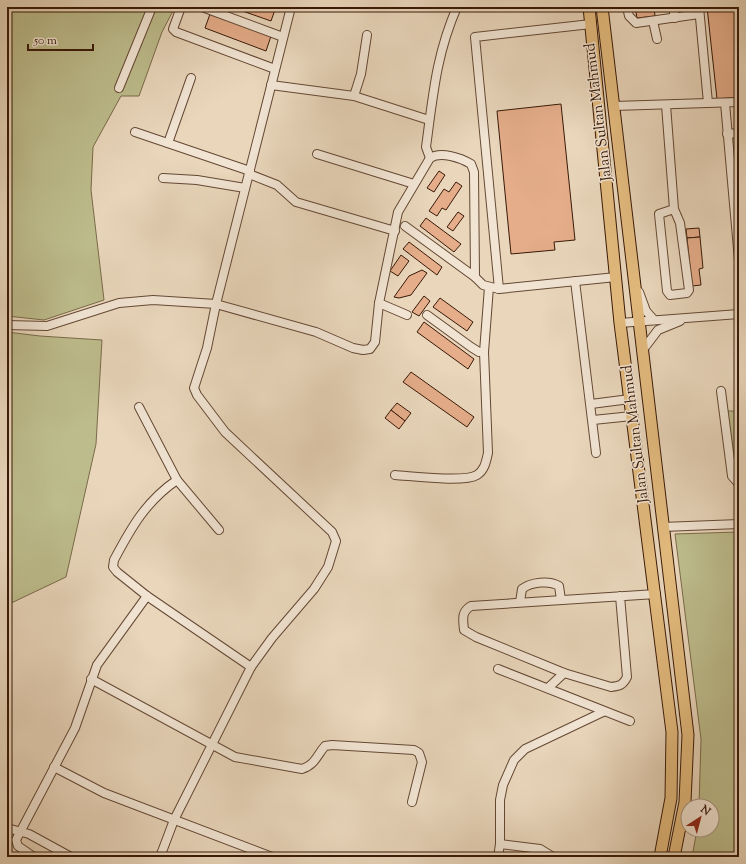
<svg xmlns="http://www.w3.org/2000/svg" width="746" height="864" font-family="'Sorts Mill Goudy',serif">
<style>
.green{fill:#bdbc8c;stroke:#7a6a4a}
.building{fill:#e5ad8a;stroke:#381907}
.lines{fill:none;stroke-linecap:round;stroke-linejoin:round}
.minor-casing{stroke:#644834;stroke-width:10}
.major-casing{stroke:#381907;stroke-width:13}
.minor{stroke:#f1e4d3;stroke-width:8}
.major{stroke:#e4bb7e;stroke-width:11}
.labels{text-anchor:middle;dominant-baseline:central;stroke-width:3;stroke-linejoin:round;paint-order:stroke}
.street-label{font-size:15px;fill:#381907;stroke:#f1e4d3}
</style>
<rect width="100%" height="100%" fill="#e9d6bb"/>
<filter id="stains"><feTurbulence type="fractalNoise" baseFrequency=".005" numOctaves="4"/><feColorMatrix values="0 0 0 0 .2 0 0 0 0 .09 0 0 0 0 .02 0 0 0 .5 -.17"/></filter>
<radialGradient id="worn" r=".72"><stop offset=".6" stop-color="#630" stop-opacity="0"/><stop offset="1" stop-color="#630" stop-opacity=".3"/></radialGradient>
<g class="green">
<polygon points="7,7 175,7 162,32 139,96 121,96 93,147 91,190 104,300 44,320 7,316"/>
<polygon points="7,332 40,336 102,340 96,444 66,577 7,605"/>
<polygon points="725,411 739,411 739,471 730,471"/>
<polygon points="739,532 739,857 692,857 697,830 712,830 712,806 699,806 701,739 675,534"/>
</g>
<g class="building">
<polygon points="231,7 276,7 271,21"/>
<polygon points="635,7 654,7 655,16 637,18"/>
<polygon points="707,7 739,7 739,97 717,99"/>
<polygon points="210,14 271,36 266,51 205,28"/>
<polygon points="561,104 575,240 554,242 555,250 511,254 497,111"/>
<polygon points="439,171 445,175 434,192 427,188"/>
<polygon points="456,182 462,186 446,210 442,208 437,216 429,211 444,189 449,192"/>
<polygon points="458,212 464,216 453,231 447,227"/>
<polygon points="426,218 461,244 454,252 420,226"/>
<polygon points="699,228 700,237 687,238 686,229"/>
<polygon points="700,237 703,268 699,269 701,285 692,286 687,238"/>
<polygon points="409,242 442,267 437,275 403,249"/>
<polygon points="401,255 409,261 398,276 390,271"/>
<polygon points="422,270 427,273 411,295 399,298 394,297 409,276"/>
<polygon points="424,296 430,301 419,316 412,312"/>
<polygon points="440,298 473,322 467,331 433,307"/>
<polygon points="424,322 474,359 468,369 417,332"/>
<polygon points="411,372 474,417 467,427 403,382"/>
<polygon points="397,403 411,413 405,421 391,410"/>
<polygon points="391,410 405,421 399,429 385,418"/>
</g>
<g class="lines">
<g class="minor-casing">
<g id="minor">
<polyline points="181,7 173,29 176,32 275,69"/>
<polyline points="202,7 283,37"/>
<polyline points="627,7 629,16 636,23 699,14"/>
<polyline points="673,7 675,18"/>
<polyline points="699,7 708,103"/>
<polyline points="653,21 657,39"/>
<polyline points="271,85 354,96 429,120"/>
<polyline points="119,88 152,7"/>
<polyline points="354,96 361,74 367,35"/>
<polyline points="725,103 739,260"/>
<polyline points="666,105 674,209 680,223 689,290 687,293 670,295 667,291 659,214 674,209"/>
<polyline points="614,106 739,102"/>
<polyline points="135,132 250,171"/>
<polyline points="727,134 739,133"/>
<polyline points="168,143 191,78"/>
<polyline points="317,154 414,184"/>
<path d="M 430,158 L 426,147 C 433,96 436,55 457,7"/>
<polyline points="249,174 277,185 296,202 395,231"/>
<polyline points="163,178 197,180 245,188"/>
<polyline points="405,226 475,277"/>
<polyline points="575,281 596,453"/>
<polyline points="499,289 475,37 591,24"/>
<polyline points="639,292 646,311 654,320"/>
<polyline points="379,303 407,315"/>
<polyline points="427,315 471,347 479,352 484,352"/>
<polyline points="620,323 739,314"/>
<path d="M 7,325 L 47,326 L 119,303 L 153,300 L 216,304 L 316,332 L 353,348 L 363,350 L 370,349 L 375,342 L 379,303 L 398,212 L 430,158 C 441,151 461,158 471,164 L 474,172 L 475,277 L 483,285 L 499,289 L 616,277"/>
<polyline points="642,351 658,330 680,321"/>
<polyline points="721,391 732,476 739,484"/>
<polyline points="591,404 630,399"/>
<polyline points="139,407 177,480 219,530"/>
<polyline points="593,420 632,416"/>
<path d="M 395,475 C 412,476 464,483 477,475 C 485,470 486,461 488,453 L 484,352 L 489,287"/>
<polyline points="662,527 739,524"/>
<path d="M 620,596 L 627,677 C 623,685 620,686 611,687 L 564,673 L 476,637 L 464,630 C 463,619 461,612 471,606 L 656,594"/>
<path d="M 520,602 L 522,589 C 531,582 549,580 559,586 L 561,600"/>
<polyline points="251,667 272,638 314,589 328,567 336,541 332,532 225,432 197,395 194,388 207,348 216,304 291,7"/>
<polyline points="498,669 630,721"/>
<path d="M 91,679 L 235,757 L 302,769 C 315,765 317,755 325,746 L 332,745 L 414,750 L 419,753 L 422,762 L 412,802"/>
<polyline points="548,688 564,673"/>
<polyline points="54,767 104,793 272,857"/>
<polyline points="7,828 29,834 71,857"/>
<polyline points="34,857 18,846 16,840 75,728 97,665 147,596"/>
<path d="M 160,857 L 174,820 L 251,667 L 147,596 L 117,572 L 113,567 L 114,560 C 131,528 146,501 177,480"/>
<polyline points="498,857 500,844"/>
<polyline points="553,857 540,849 500,844 500,800 503,785 514,760 525,749 603,712"/>
</g>
</g>
<g class="major-casing">
<g id="major">
<polyline points="589,7 620,323 672,732 671,798 660,857"/>
<polyline points="602,7 688,735 685,802 674,857"/>
</g>
</g>
<use href="#minor" class="minor"/>
<use href="#major" class="major"/>
</g>
<g class="labels">
<g class="street-label">
<text transform="translate(599 112) rotate(-97)">Jalan Sultan Mahmud</text>
<text transform="translate(636 434) rotate(-97)">Jalan Sultan Mahmud</text>
</g>
</g>
<rect width="746" height="864" fill="none" stroke="#e9d6bb" stroke-width="24"/>
<rect x="8" y="8" width="730" height="848" fill="none" stroke="#381907" stroke-width="2"/>
<rect x="12" y="12" width="722" height="840" fill="none" stroke="#381907"/>
<g transform="translate(700 818) rotate(36)"><circle r="19" fill="#f1e4d3" stroke="#a79381"/>
<path d="M0-3L7 15L0 10L-7 15Z" fill="#8f2418"/>
<text y="-6" font-size="11" font-weight="bold" text-anchor="middle" fill="#381907">N</text>
</g>
<path d="M28 44v6h65v-6" fill="none" stroke="#381907" stroke-width="2"/>
<text x="34" y="44" font-size="12" fill="#381907" stroke="#f1e4d3" stroke-width="3" paint-order="stroke">50 m</text>
<rect width="100%" height="100%" filter="url(#stains)"/>
<rect width="100%" height="100%" fill="url(#worn)"/>
</svg>
